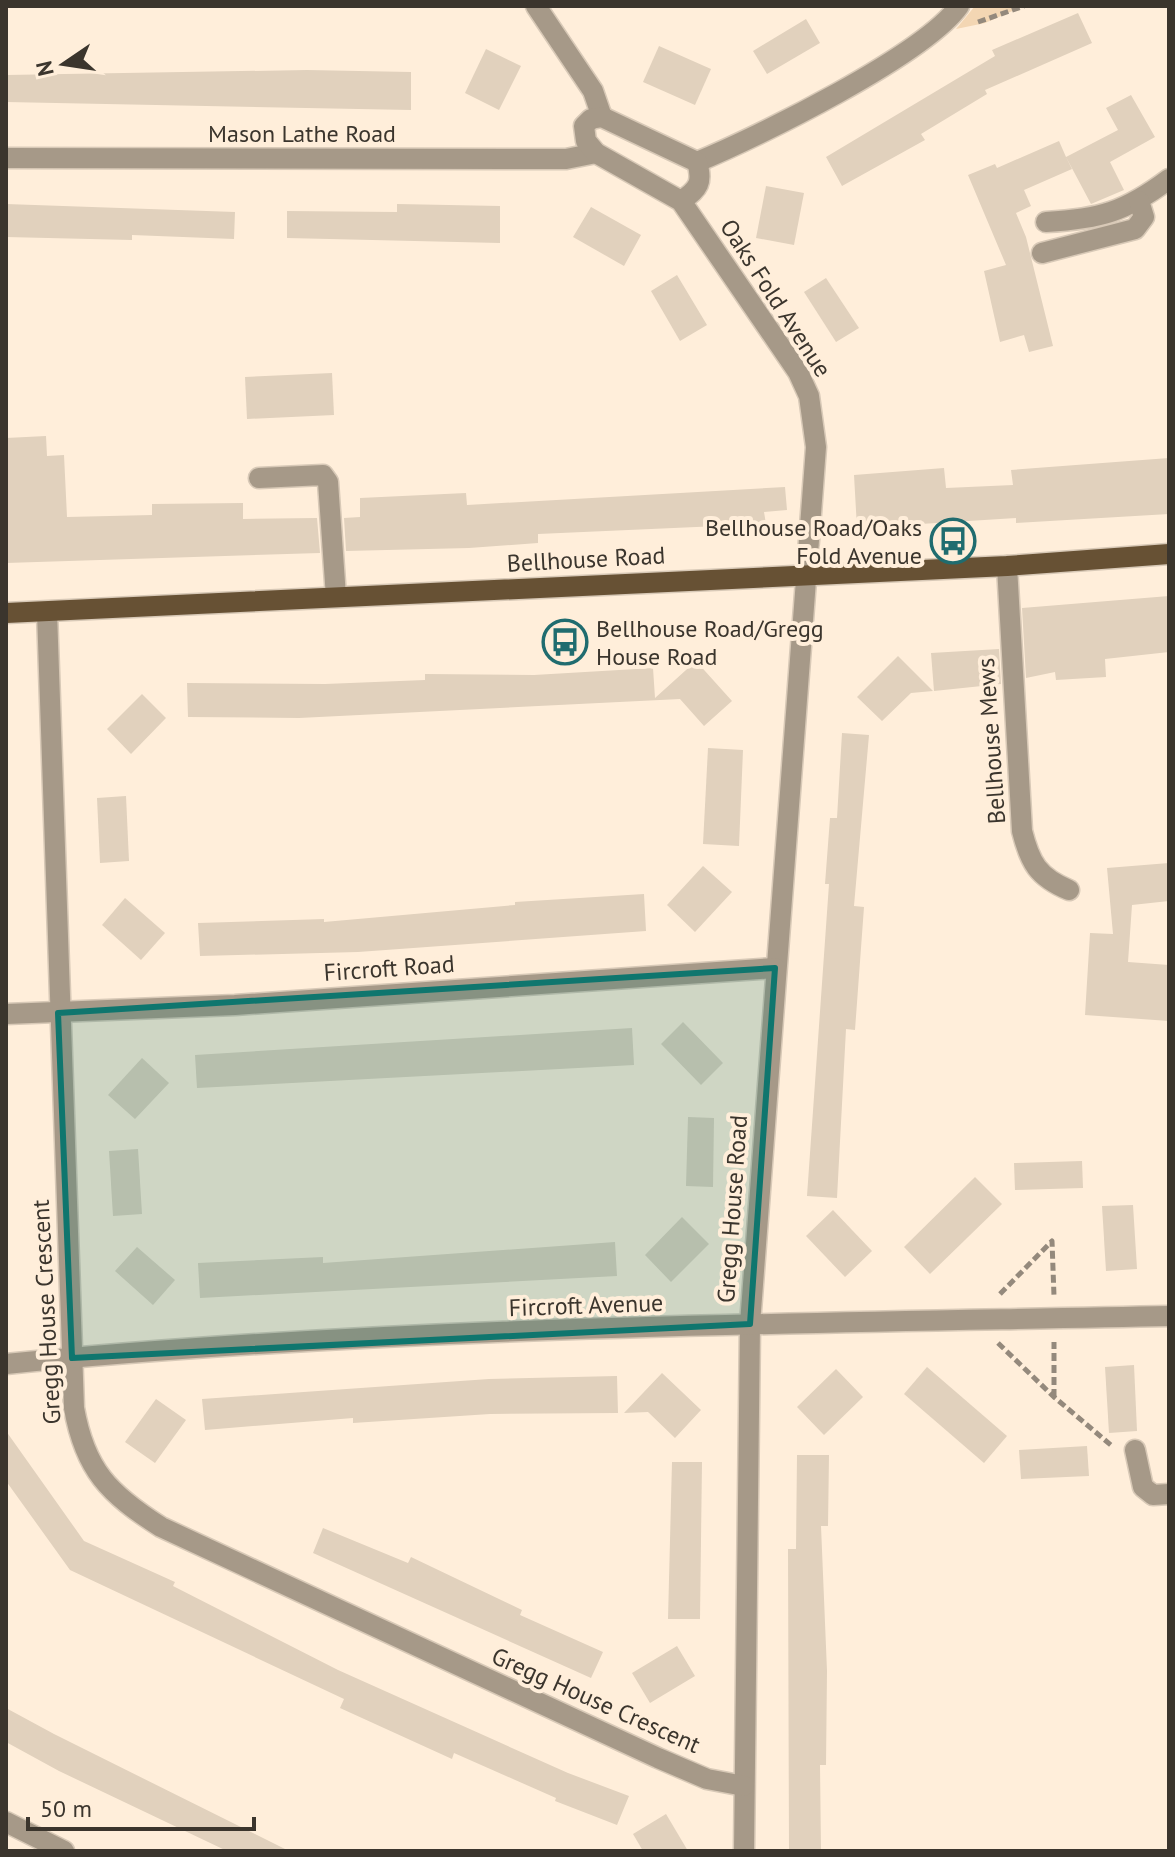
<svg xmlns="http://www.w3.org/2000/svg" width="1175" height="1857" font-family="'PT Sans',sans-serif">
<style>
.green{fill:#f3d6b3}
.building{fill:#e1d1bd}
.lines{fill:none;stroke-linecap:round;stroke-linejoin:round}
.minor-casing{stroke:#d8c9b7;stroke-width:23}
.major-casing{stroke:#d8c9b7;stroke-width:23}
.path{stroke:#94897c;stroke-width:5;stroke-dasharray:8 4;stroke-linecap:butt}
.minor{stroke:#a69988;stroke-width:20}
.major{stroke:#675134;stroke-width:20}
.marked{fill:#0f766e;fill-opacity:0.2;stroke:#0f766e;stroke-width:6;stroke-linejoin:round}
.labels{text-anchor:middle;dominant-baseline:central;stroke-width:8;stroke-linejoin:round;paint-order:stroke}
.street-label{font-size:24px;fill:#3b352d;stroke:#ffeeda}
.poi-label{font-size:24px;fill:#3b352d;stroke:#ffeeda;text-anchor:end}
</style>
<rect width="100%" height="100%" fill="#ffeeda"/>
<polygon class="green" points="975,6 1024,6 985,23 956,29"/>
<g class="building">
<polygon points="1078,13 1092,43 985,90 987,94 921,134 925,140 842,186 826,157 995,56 992,50"/>
<polygon points="806,19 820,43 767,74 753,51"/>
<polygon points="659,46 711,69 695,105 643,82"/>
<polygon points="486,49 521,66 499,110 465,93"/>
<polygon points="307,70 411,72 411,110 6,102 6,75"/>
<polygon points="1131,95 1155,137 1110,162 1124,190 1091,204 1066,157 1072,169 1024,190 1031,206 1016,213 1026,237 1053,346 1029,352 1024,335 1000,342 984,271 1006,265 968,175 995,164 997,168 1059,141 1066,157 1118,130 1106,108"/>
<polygon points="766,186 804,193 794,245 756,238"/>
<polygon points="6,204 235,212 234,239 132,235 132,240 6,237"/>
<polygon points="397,204 500,206 500,243 287,238 287,211 397,212"/>
<polygon points="591,207 641,235 624,266 573,237"/>
<polygon points="677,275 707,325 680,341 651,291"/>
<polygon points="826,278 859,328 836,342 804,292"/>
<polygon points="332,373 334,415 247,419 245,377"/>
<polygon points="46,436 47,456 64,455 67,517 152,515 152,504 243,503 243,519 317,518 320,553 6,563 6,438"/>
<polygon points="1169,458 1169,514 1016,523 1016,518 857,528 854,475 944,468 946,488 1013,485 1011,470"/>
<polygon points="785,487 787,510 764,512 766,524 538,534 538,543 469,548 346,551 344,518 360,517 360,498 466,493 467,505"/>
<polygon points="1169,596 1169,652 1105,659 1106,677 1056,680 1055,672 1026,678 1022,608"/>
<polygon points="999,649 1001,684 934,691 931,653"/>
<polygon points="898,656 933,691 911,693 882,721 857,697"/>
<polygon points="696,661 732,701 704,726 680,699 299,718 188,717 187,683 325,684 425,680 425,674 534,675 653,668 655,698"/>
<polygon points="142,694 166,718 131,754 107,729"/>
<polygon points="842,733 869,735 854,906 864,907 855,1030 846,1029 837,1198 807,1196 829,884 825,884 830,818 837,818"/>
<polygon points="708,748 743,750 739,846 703,844"/>
<polygon points="126,796 129,861 100,863 97,798"/>
<polygon points="1169,863 1169,901 1132,905 1128,962 1169,965 1169,1021 1085,1015 1090,933 1113,934 1107,868"/>
<polygon points="703,866 732,892 695,932 667,905"/>
<polygon points="644,894 646,931 358,952 200,956 198,923 324,919 324,922 515,905 515,902"/>
<polygon points="125,898 165,933 141,960 102,925"/>
<polygon points="683,1022 723,1063 701,1085 661,1044"/>
<polygon points="632,1028 634,1065 197,1088 195,1055"/>
<polygon points="142,1058 169,1083 135,1119 108,1095"/>
<polygon points="688,1117 714,1118 713,1187 686,1186"/>
<polygon points="138,1149 142,1214 113,1216 109,1151"/>
<polygon points="1082,1161 1083,1188 1015,1190 1014,1163"/>
<polygon points="975,1177 1002,1204 930,1274 904,1247"/>
<polygon points="1133,1205 1137,1269 1106,1271 1102,1206"/>
<polygon points="833,1210 872,1251 845,1277 806,1236"/>
<polygon points="682,1217 709,1244 671,1282 645,1255"/>
<polygon points="615,1242 617,1276 200,1298 198,1263 323,1257 323,1263"/>
<polygon points="137,1247 175,1280 153,1305 115,1271"/>
<polygon points="1134,1365 1137,1431 1109,1433 1105,1367"/>
<polygon points="927,1367 1007,1436 984,1463 904,1394"/>
<polygon points="836,1369 863,1397 824,1435 797,1407"/>
<polygon points="662,1373 701,1410 675,1438 648,1412 624,1413"/>
<polygon points="617,1376 618,1413 490,1414 353,1423 353,1418 205,1430 202,1399 489,1379"/>
<polygon points="156,1399 186,1420 155,1463 125,1442"/>
<polygon points="6,1431 84,1541 175,1582 173,1586 338,1670 568,1773 629,1796 617,1825 555,1801 556,1798 454,1753 452,1759 340,1708 344,1699 70,1570 6,1481"/>
<polygon points="1087,1446 1089,1476 1021,1479 1019,1450"/>
<polygon points="797,1455 829,1455 828,1526 821,1526 827,1671 826,1765 820,1765 821,1851 789,1851 788,1549 796,1549"/>
<polygon points="672,1462 702,1462 700,1619 668,1619"/>
<polygon points="323,1528 408,1563 411,1557 522,1610 520,1615 603,1652 591,1678 313,1553"/>
<polygon points="677,1646 695,1676 650,1703 632,1673"/>
<polygon points="6,1708 54,1734 289,1851 227,1851 59,1771 6,1742"/>
<polygon points="666,1814 688,1851 643,1851 633,1834"/>
</g>
<g class="lines">
<g class="minor-casing">
<g id="minor">
<polyline points="536,6 593,91 602,117"/>
<polyline points="6,158 566,159 596,153"/>
<path d="M 697,162 C 758,137 924,55 959,6"/>
<path d="M 681,201 C 699,189 703,182 697,162 L 602,117 L 591,119 L 584,126 L 586,141 L 596,153 L 681,201 L 798,372 L 809,396 L 816,447 L 750,1324 L 744,1851"/>
<path d="M 1046,222 C 1100,219 1125,212 1169,179"/>
<polyline points="1042,253 1135,229 1144,217 1139,201"/>
<polyline points="259,478 323,475 328,482 336,597"/>
<path d="M 1007,566 L 1022,831 C 1030,863 1038,877 1069,890"/>
<path d="M 47,612 L 74,1408 C 85,1470 109,1494 161,1527 L 658,1758 L 707,1779 L 744,1786"/>
<polyline points="6,1014 235,1005 775,968"/>
<path d="M 6,1364 C 392,1326 782,1324 1169,1316"/>
<polyline points="1135,1450 1143,1487 1153,1495 1169,1494"/>
<polyline points="6,1822 64,1851"/>
</g>
</g>
<g class="major-casing">
<polyline id="major" points="6,613 1007,566 1169,554"/>
</g>
<g class="path">
<polyline points="978,22 1024,6"/>
<polyline points="1000,1294 1052,1241 1054,1296"/>
<polyline points="998,1343 1054,1397 1112,1446"/>
<polyline points="1054,1397 1054,1342"/>
</g>
<use href="#minor" class="minor"/>
<use href="#major" class="major"/>
</g>
<path class="marked" d="M 775,968 L 750,1324 L 72,1358 L 58,1013 Z"/>
<defs>
<g id="bus-ring" transform="scale(2.3)"><circle r="9.5" fill="#ffeeda" stroke="#206c6f" stroke-width="1.5"/><path d="M-5-6H5V4H4V6H2V4H-2V6H-4V4H-5ZM-3.5-4V0h7V-4ZM-3.5 1.2v1.5H-2V1.2ZM2 1.2v1.5H3.5V1.2Z" fill="#206c6f"/></g>
</defs>
<g fill-rule="evenodd">
<use href="#bus-ring" x="953" y="541"/>
<use href="#bus-ring" x="565" y="642"/>
</g>
<g class="labels">
<g class="street-label">
<text x="302" y="133">Mason Lathe Road</text>
<text transform="translate(776 298) rotate(57)">Oaks Fold Avenue</text>
<text transform="translate(586 559) rotate(-3)">Bellhouse Road</text>
<text transform="translate(991 741) rotate(-94)">Bellhouse Mews</text>
<text transform="translate(389 968) rotate(-4)">Fircroft Road</text>
<text transform="translate(732 1209) rotate(-86)">Gregg House Road</text>
<text transform="translate(586 1305) rotate(-2)">Fircroft Avenue</text>
<text transform="translate(46 1312) rotate(-93)">Gregg House Crescent</text>
<text transform="translate(596 1700) rotate(24)">Gregg House Crescent</text>
</g>
<g class="poi-label">
<text x="922" y="527">Bellhouse Road/Oaks<tspan x="922" dy="28">Fold Avenue</tspan></text>
<text x="596" y="628" text-anchor="start">Bellhouse Road/Gregg<tspan x="596" dy="28">House Road</tspan></text>
</g>
</g>
<rect width="1175" height="1857" fill="none" stroke="#3b352d" stroke-width="16"/>
<g transform="translate(64 64) rotate(257)" stroke="#ffeeda" stroke-width="6" paint-order="stroke">
<path d="M0-6L14 30L0 20L-14 30Z" fill="#3b352d"/>
<text y="-12" font-size="22" font-weight="bold" text-anchor="middle" fill="#3b352d">N</text>
</g>
<path d="M28 1817v12h226v-12" fill="none" stroke="#3b352d" stroke-width="4"/>
<text x="40" y="1817" font-size="24" fill="#3b352d" stroke="#ffeeda" stroke-width="6" paint-order="stroke">50 m</text>
</svg>
